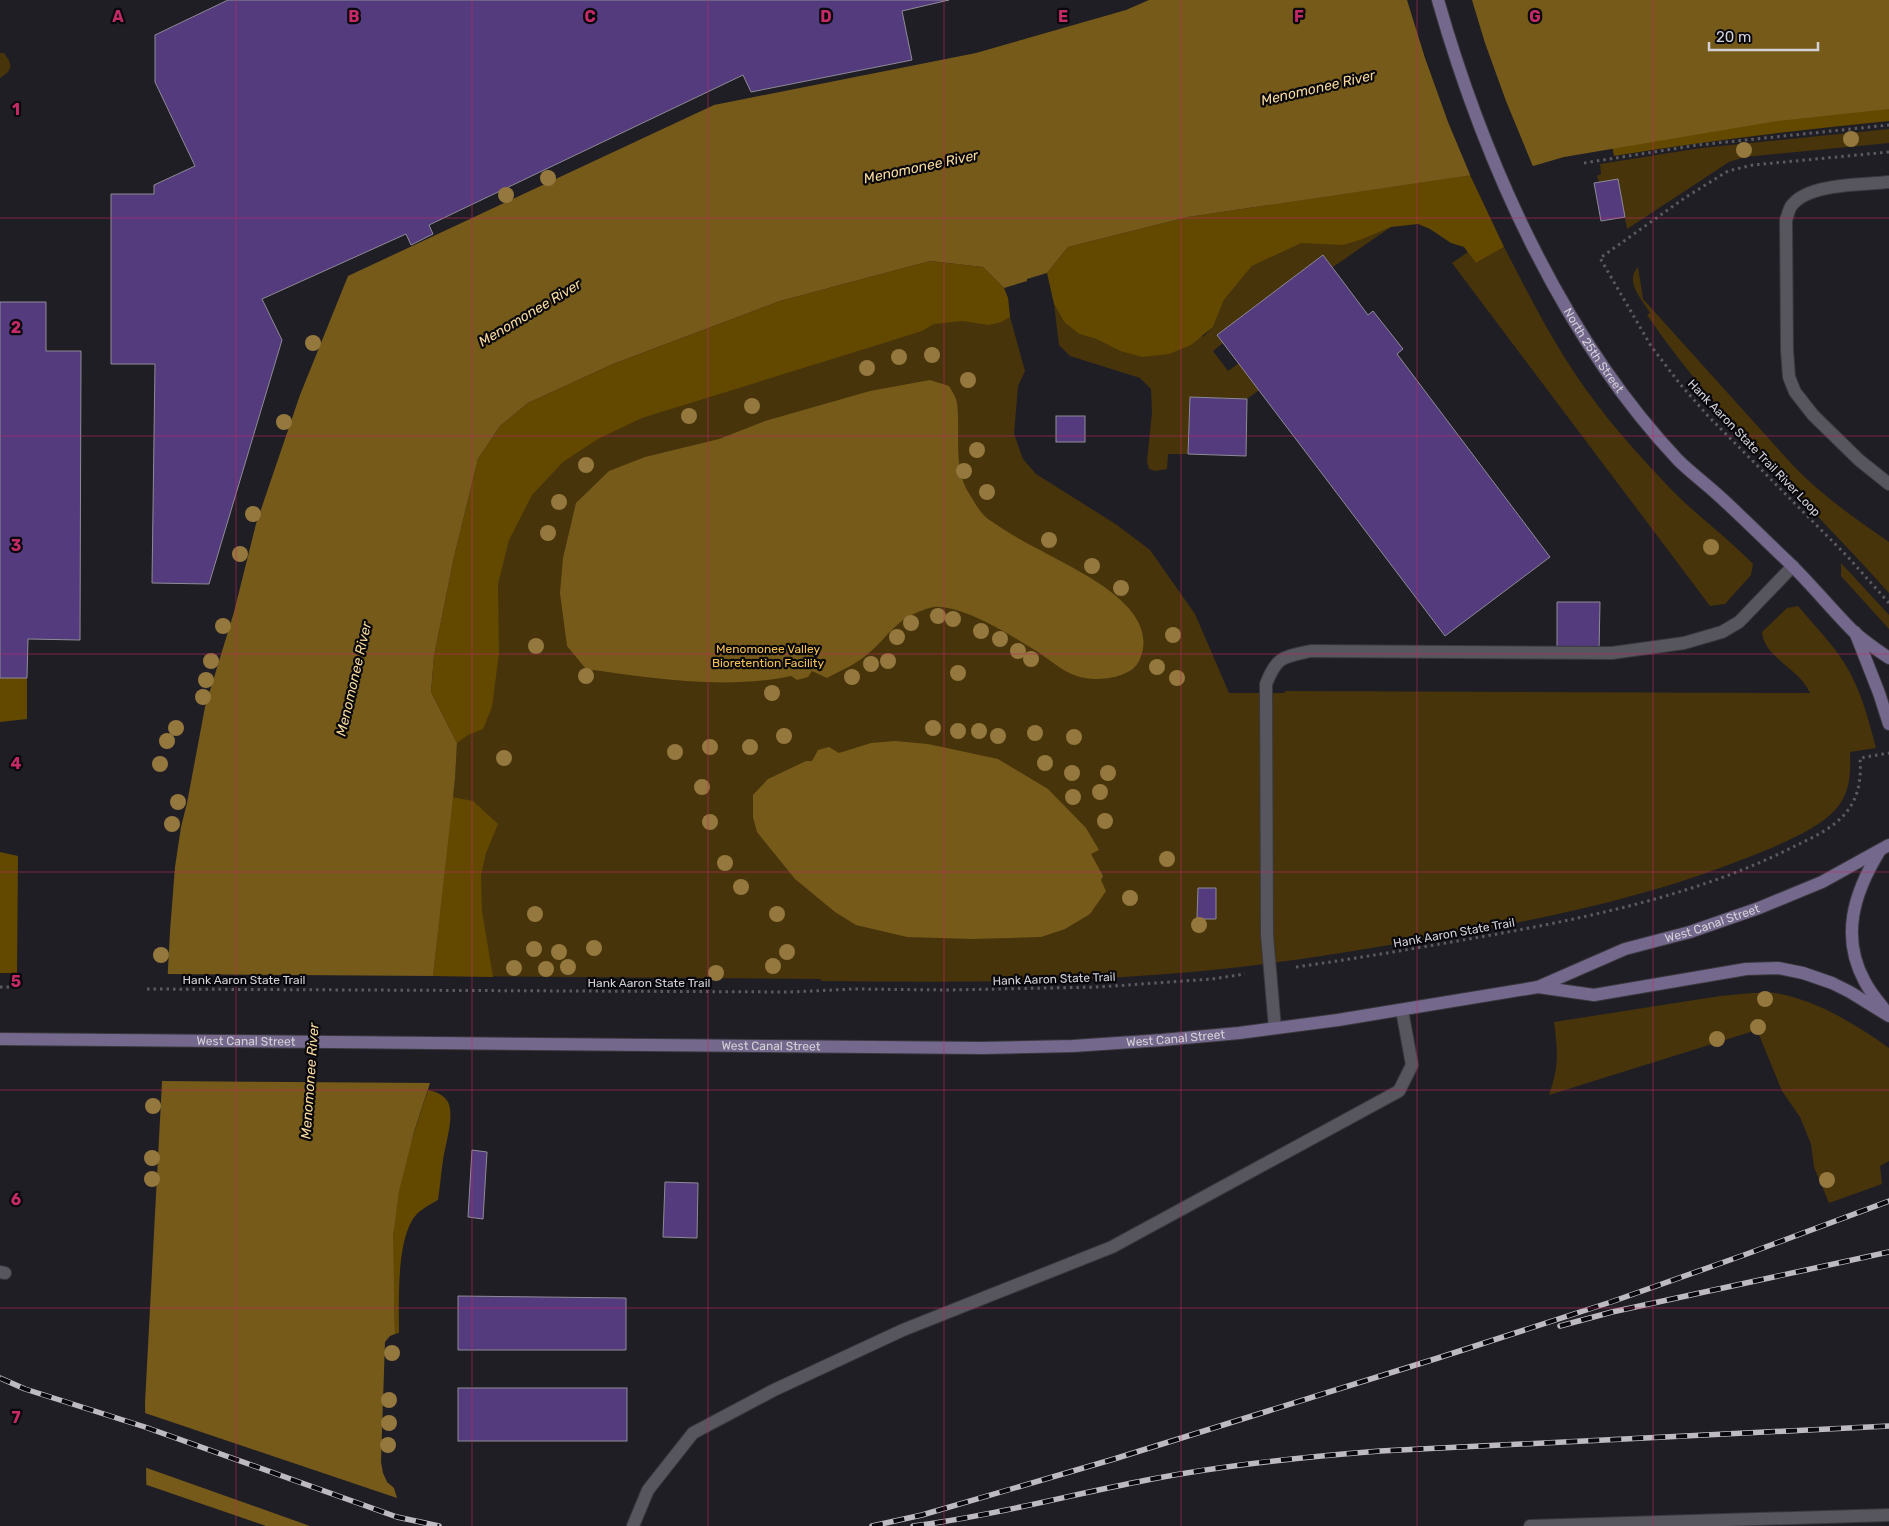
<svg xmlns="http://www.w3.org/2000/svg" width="1889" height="1526" font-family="Rubik,sans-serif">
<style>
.green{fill:#47340b}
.forest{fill:#634800}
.water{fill:#765a1a}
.pier{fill:#201e25}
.building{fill:#533b7e;stroke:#8e8b95}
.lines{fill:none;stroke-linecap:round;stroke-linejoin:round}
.lane-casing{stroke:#3a383e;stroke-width:14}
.secondary-casing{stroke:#3a383e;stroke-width:14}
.path{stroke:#5c5a61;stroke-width:3;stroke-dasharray:2.5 4;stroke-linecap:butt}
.lane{stroke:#57555e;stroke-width:12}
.secondary{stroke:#74698d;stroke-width:12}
.rail-casing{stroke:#bdbbc1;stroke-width:5.5}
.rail{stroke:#09080c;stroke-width:4;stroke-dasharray:11;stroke-linecap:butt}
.tree{fill:#94783e}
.grid{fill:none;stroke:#c42a67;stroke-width:1;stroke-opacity:0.55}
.labels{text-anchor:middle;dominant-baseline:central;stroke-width:4.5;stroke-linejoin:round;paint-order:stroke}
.street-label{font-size:12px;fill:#d3d1d7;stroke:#09080c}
.park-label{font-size:12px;fill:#f3c152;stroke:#09080c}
.water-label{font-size:14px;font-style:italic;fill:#f7d99d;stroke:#09080c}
.grid-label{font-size:16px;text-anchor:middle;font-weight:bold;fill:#c42a67;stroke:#09080c;stroke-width:4.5;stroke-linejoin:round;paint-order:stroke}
</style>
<rect width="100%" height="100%" fill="#201e25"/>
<g class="green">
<path d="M 0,53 L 4,53 C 13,65 13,70 0,78 Z"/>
<polygon points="1889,129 1889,143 1745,157 1729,162 1627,229 1618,179 1599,182 1597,176 1601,174 1600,164 1701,148"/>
<polygon points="1391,227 1333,267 1323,255 1217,335 1223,343 1213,351 1228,371 1239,363 1259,390 1247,399 1190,397 1188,454 1168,454 1167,469 1155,471 1149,469 1147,462 1152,412 1151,389 1140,378 1070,356 1059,345 1054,304 1064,322 1079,334 1096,339 1120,351 1204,336 1213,327 1224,300 1252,266 1302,243 1363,239"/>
<path d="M 1504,247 C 1530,297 1556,349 1590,395 C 1613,427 1640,456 1666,484 C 1693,513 1726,536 1753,564 L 1751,575 L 1725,604 L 1710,606 L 1452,263 L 1468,252 L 1476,263 Z"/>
<path d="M 1638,267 L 1643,299 L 1788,460 C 1818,493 1853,517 1889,542 L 1889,593 C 1807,502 1716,416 1647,315 L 1650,313 C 1642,299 1624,282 1638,267 Z"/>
<path d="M 1004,288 L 1008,298 L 1010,317 L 1025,371 L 1018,386 L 1014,434 L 1023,459 L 1036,474 L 1117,525 L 1150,550 L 1195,614 L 1229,693 L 1285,693 L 1285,691 L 1810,693 C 1800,669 1764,658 1762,632 L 1787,608 L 1798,606 C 1814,625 1832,643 1845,664 C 1861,690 1868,718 1876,748 L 1850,752 C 1851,773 1850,793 1836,809 C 1818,830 1774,847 1749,857 C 1637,902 1519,924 1401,943 C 1319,957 1236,970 1153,975 C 1043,983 932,982 821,981 L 821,979 L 433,976 L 455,778 L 457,743 L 434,656 L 478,459 Z"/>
<polygon points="1841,563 1889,615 1889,629 1841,576"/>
<path d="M 1752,993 C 1759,993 1768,992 1775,993 C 1817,1000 1855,1024 1889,1048 L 1889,1161 L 1880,1166 L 1882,1184 L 1829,1203 L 1814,1167 L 1811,1144 L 1800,1117 L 1782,1091 L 1757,1030 L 1549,1095 C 1559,1066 1558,1053 1554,1022 L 1720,996 Z"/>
</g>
<g class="forest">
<path d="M 1889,83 L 1889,121 C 1797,130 1705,141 1614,156 L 1611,140 Z"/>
<polygon points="1470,175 1504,247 1476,263 1464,247 1451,243 1430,229 1418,224 1391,227 1363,239 1343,245 1302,243 1252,266 1224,300 1213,327 1191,345 1169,354 1142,357 1120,351 1096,339 1079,334 1064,322 1054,304 1047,273 1068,247 1188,217"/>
<polygon points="930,261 983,267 1004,288 1008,298 1010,317 1001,322 989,325 962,321 934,324 922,331 884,343 642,418 598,439 563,462 532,495 509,540 498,584 499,653 492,707 483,729 468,735 457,743 431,692 434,656 454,557 478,459 500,426 528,403 613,364 780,301"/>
<polygon points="0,678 27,678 27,719 0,722"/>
<polygon points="452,797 473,801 498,824 486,853 481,875 482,911 493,977 433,976"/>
<polygon points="0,852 18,856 17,973 0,973"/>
<path d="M 428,1090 C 436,1092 443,1094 448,1102 C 455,1116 445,1145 443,1160 C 441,1173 440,1187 438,1200 C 431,1204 421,1209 416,1215 C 396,1238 399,1303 399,1333 L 395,1334 C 395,1302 392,1270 393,1238 C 395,1188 412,1138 428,1090 Z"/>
</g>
<g class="water">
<polygon points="1149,0 1889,0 1889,109 1777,121 1564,157 1533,166 1188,217 1068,247 1047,273 1027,279 1027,281 1004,288 983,267 930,261 780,301 613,364 528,403 500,426 478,459 454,557 434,656 431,692 457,743 455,779 433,976 430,1083 414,1132 399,1191 393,1237 395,1334 390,1336 385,1342 381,1462 383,1473 387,1482 394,1488 397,1498 397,1526 147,1526 145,1403 170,931 175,867 181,827 187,803 205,707 234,612 256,524 300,395 348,276 714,105 976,53 1126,10"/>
<path d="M 930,380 L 949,386 C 952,391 956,397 957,403 C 961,432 952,469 970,495 C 975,503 981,514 988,519 C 1004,530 1022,541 1040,550 C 1075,570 1162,606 1140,659 C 1134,675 1111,679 1095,679 C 1071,679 1057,665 1038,652 C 1014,637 968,608 939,607 C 934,606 926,609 921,611 C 895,620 888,637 869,653 C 856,664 842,670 827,678 L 812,671 L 808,677 L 797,680 L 791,676 C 725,690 652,678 586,669 L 567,646 L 560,593 L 563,558 L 576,503 L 609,471 L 645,457 L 719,439 L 765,421 L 870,391 Z"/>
<polygon points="895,741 928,744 998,759 1048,789 1086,828 1099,850 1091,854 1103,876 1101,880 1106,891 1090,914 1065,929 1041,937 973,939 907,937 856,925 835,912 795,879 757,832 753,817 753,795 768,779 806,761 812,761 818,750 829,747 839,753 871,743"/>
</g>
<g class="pier">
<polygon points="1407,0 1472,0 1485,43 1506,101 1534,169 1471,177 1448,122 1425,58"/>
<polygon points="165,974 436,976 432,1083 159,1081"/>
<polygon points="145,1357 145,1413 397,1498 397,1526 310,1526 144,1467 144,1484 266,1526 145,1526 142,1403"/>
</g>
<g class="building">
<polygon points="228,0 949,0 902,11 912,60 751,92 743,75 429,225 433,234 411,245 406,234 262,299 282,340 209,584 152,583 155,364 111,364 111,194 154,194 154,185 195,166 155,82 155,35"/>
<polygon points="1618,179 1625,217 1601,221 1594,183"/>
<polygon points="1323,255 1368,315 1373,311 1403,349 1397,354 1550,557 1445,636 1217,335"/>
<polygon points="0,302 46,302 46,351 81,351 80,640 28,639 27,678 0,678"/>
<polygon points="1190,397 1247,399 1246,456 1188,454"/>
<rect x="1056" y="416" width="29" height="26"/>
<polygon points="1557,602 1600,602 1599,651 1557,651"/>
<polygon points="1198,888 1216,888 1216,919 1197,919"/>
<polygon points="472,1150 487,1152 483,1219 468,1217"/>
<polygon points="665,1182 698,1183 697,1238 663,1237"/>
<polygon points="458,1296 626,1298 626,1350 458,1350"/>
<rect x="458" y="1388" width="169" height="53"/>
</g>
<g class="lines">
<g class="lane-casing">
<g id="lane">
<path d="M 1889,182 C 1863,185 1809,183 1792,205 C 1789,208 1788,215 1786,220 L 1787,350 L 1789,377 L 1795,392 L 1813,415 L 1859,460 L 1889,484"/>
<path d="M 1275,1028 L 1267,935 L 1266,684 C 1277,656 1283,657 1311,651 L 1612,653 L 1684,643 L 1722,632 L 1739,622 L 1793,566"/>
<polyline points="0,1272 5,1273"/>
<polyline points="633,1526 648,1490 693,1433 774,1390 903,1330 1112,1247 1399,1091 1412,1065 1402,1010"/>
<polyline points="1530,1526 1889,1515"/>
</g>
</g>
<g class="secondary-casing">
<g id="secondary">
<path id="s1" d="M 1438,0 C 1484,161 1562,337 1678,460 C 1690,472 1705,483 1718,495 C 1740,515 1761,536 1783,557 C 1808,580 1829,607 1853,631 C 1864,641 1877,650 1889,658"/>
<polyline points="1855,632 1879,693 1889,724"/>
<path d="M 1879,852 C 1854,893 1840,937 1865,982 C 1870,992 1878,1001 1885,1010"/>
<polyline points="1538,987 1594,995 1746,969 1778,968 1803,973 1832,983 1850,992 1889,1016"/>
<path id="s2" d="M 0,1039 L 982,1048 L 1073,1046 L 1162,1040 L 1239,1033 L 1338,1020 L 1538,987 L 1625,949 L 1690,932 L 1759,908 L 1822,882 L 1889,845"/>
</g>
</g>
<g class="path">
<polyline points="1889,152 1753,165 1728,171 1686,197 1600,258 1651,346 1680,384 1708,416 1847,556 1889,603"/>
<polyline points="1584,163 1698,145 1889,125"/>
<path d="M 1296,967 C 1360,958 1423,947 1486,936 C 1592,917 1701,894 1797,845 C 1818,835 1842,824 1853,802 C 1860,789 1861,773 1860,758 L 1889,753"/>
<polyline points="0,987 17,987"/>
<polyline points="147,989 790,992 854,989 948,990 1099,987 1212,979 1245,974"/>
</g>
<use href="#lane" class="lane"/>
<use href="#secondary" class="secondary"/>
<g class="rail-casing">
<g id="rail">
<polyline points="1560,1326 1612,1312 1889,1252"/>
<polyline points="0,1378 25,1389 145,1427 397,1517 439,1526"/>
<polyline points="872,1526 922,1515 1114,1459 1438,1358 1611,1302 1744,1255 1889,1201"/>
<path d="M 913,1526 C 992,1516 1069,1495 1147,1480 C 1224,1465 1302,1457 1380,1451 L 1889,1426"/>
</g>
</g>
<use href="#rail" class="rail"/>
</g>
<g class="tree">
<circle cx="1851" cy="139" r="8"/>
<circle cx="1744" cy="150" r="8"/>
<circle cx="548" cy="178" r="8"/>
<circle cx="506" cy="195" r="8"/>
<circle cx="313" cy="343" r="8"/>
<circle cx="932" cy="355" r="8"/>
<circle cx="899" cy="357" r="8"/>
<circle cx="867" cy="368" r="8"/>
<circle cx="968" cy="380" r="8"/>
<circle cx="752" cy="406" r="8"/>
<circle cx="689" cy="416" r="8"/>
<circle cx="284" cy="422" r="8"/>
<circle cx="977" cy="450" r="8"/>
<circle cx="586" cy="465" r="8"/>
<circle cx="964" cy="471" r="8"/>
<circle cx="987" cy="492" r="8"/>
<circle cx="559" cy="502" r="8"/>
<circle cx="253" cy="514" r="8"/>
<circle cx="548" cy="533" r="8"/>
<circle cx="1049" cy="540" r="8"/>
<circle cx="1711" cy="547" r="8"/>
<circle cx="240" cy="554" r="8"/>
<circle cx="1092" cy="566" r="8"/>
<circle cx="1121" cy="588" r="8"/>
<circle cx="938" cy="616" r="8"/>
<circle cx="953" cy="619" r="8"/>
<circle cx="911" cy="623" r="8"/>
<circle cx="223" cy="626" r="8"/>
<circle cx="981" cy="631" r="8"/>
<circle cx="1173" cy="635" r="8"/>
<circle cx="897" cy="637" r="8"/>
<circle cx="1000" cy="639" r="8"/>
<circle cx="536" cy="646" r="8"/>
<circle cx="1018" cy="651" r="8"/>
<circle cx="1031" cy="659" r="8"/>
<circle cx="211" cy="661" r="8"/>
<circle cx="888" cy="661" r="8"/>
<circle cx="871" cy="664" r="8"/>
<circle cx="1157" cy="667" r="8"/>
<circle cx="958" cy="673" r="8"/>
<circle cx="586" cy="676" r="8"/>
<circle cx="852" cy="677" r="8"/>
<circle cx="1177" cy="678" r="8"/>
<circle cx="206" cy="680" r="8"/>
<circle cx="772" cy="693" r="8"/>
<circle cx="203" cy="697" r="8"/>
<circle cx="176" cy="728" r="8"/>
<circle cx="933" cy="728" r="8"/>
<circle cx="958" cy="731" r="8"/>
<circle cx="979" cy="731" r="8"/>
<circle cx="1035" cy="733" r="8"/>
<circle cx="784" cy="736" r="8"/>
<circle cx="998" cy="736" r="8"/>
<circle cx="1074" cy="737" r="8"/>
<circle cx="167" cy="741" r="8"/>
<circle cx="710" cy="747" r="8"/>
<circle cx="750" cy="747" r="8"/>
<circle cx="675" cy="752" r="8"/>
<circle cx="504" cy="758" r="8"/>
<circle cx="1045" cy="763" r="8"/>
<circle cx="160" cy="764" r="8"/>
<circle cx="1072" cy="773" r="8"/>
<circle cx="1108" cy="773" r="8"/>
<circle cx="702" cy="787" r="8"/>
<circle cx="1100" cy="792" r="8"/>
<circle cx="1073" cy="797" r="8"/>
<circle cx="178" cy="802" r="8"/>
<circle cx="1105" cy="821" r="8"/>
<circle cx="710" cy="822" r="8"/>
<circle cx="172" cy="824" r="8"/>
<circle cx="1167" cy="859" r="8"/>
<circle cx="725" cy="863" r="8"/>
<circle cx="741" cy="887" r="8"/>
<circle cx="1130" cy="898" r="8"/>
<circle cx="535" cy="914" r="8"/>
<circle cx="777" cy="914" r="8"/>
<circle cx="1199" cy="925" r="8"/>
<circle cx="594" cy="948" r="8"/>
<circle cx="534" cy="949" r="8"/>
<circle cx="559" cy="952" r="8"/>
<circle cx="787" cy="952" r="8"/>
<circle cx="161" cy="955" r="8"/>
<circle cx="773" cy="966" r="8"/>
<circle cx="568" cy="967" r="8"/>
<circle cx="514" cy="968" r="8"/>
<circle cx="546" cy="969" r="8"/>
<circle cx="716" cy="973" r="8"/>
<circle cx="1765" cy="999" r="8"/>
<circle cx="1758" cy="1027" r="8"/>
<circle cx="1717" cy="1039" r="8"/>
<circle cx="153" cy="1106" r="8"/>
<circle cx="152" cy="1158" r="8"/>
<circle cx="152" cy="1179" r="8"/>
<circle cx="1827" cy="1180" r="8"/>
<circle cx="392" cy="1353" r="8"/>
<circle cx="389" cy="1400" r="8"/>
<circle cx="389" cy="1423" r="8"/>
<circle cx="388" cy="1445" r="8"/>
</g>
<path class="grid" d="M 236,0 L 236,1526M 472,0 L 472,1526M 708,0 L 708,1526M 944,0 L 944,1526M 1181,0 L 1181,1526M 1417,0 L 1417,1526M 1653,0 L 1653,1526M 0,218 L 1889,218M 0,436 L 1889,436M 0,654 L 1889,654M 0,872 L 1889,872M 0,1090 L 1889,1090M 0,1308 L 1889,1308"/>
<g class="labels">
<g class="street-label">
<text stroke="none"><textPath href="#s1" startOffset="385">North 25th Street</textPath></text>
<text transform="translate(1754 448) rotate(46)">Hank Aaron State Trail River Loop</text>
<text stroke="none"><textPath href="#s2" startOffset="1728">West Canal Street</textPath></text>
<text transform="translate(1454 933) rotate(-10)">Hank Aaron State Trail</text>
<text transform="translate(1054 979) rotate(-2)">Hank Aaron State Trail</text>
<text x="244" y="980">Hank Aaron State Trail</text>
<text x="649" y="983">Hank Aaron State Trail</text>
<text stroke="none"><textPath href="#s2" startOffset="1176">West Canal Street</textPath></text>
<text stroke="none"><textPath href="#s2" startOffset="246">West Canal Street</textPath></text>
<text stroke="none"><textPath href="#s2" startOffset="771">West Canal Street</textPath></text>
</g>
<g class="park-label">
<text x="768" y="649">Menomonee Valley<tspan x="768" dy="14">Bioretention Facility</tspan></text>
</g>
<g class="water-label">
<text transform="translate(1318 88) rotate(-13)">Menomonee River</text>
<text transform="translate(921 167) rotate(-12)">Menomonee River</text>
<text transform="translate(530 313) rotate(-31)">Menomonee River</text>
<text transform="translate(354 679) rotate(-77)">Menomonee River</text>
<text transform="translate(310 1081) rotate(-86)">Menomonee River</text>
</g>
</g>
<g class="grid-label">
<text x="118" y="22">A</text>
<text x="354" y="22">B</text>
<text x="590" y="22">C</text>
<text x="826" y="22">D</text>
<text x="1063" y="22">E</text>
<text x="1299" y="22">F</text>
<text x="1535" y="22">G</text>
<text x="16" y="115">1</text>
<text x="16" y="333">2</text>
<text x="16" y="551">3</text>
<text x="16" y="769">4</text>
<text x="16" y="987">5</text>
<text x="16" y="1205">6</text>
<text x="16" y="1423">7</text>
</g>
<path d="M1709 42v8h109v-8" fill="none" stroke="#d3d1d7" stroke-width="2.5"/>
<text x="1716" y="42" font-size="15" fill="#d3d1d7" stroke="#09080c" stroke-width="4" paint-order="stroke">20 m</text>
</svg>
